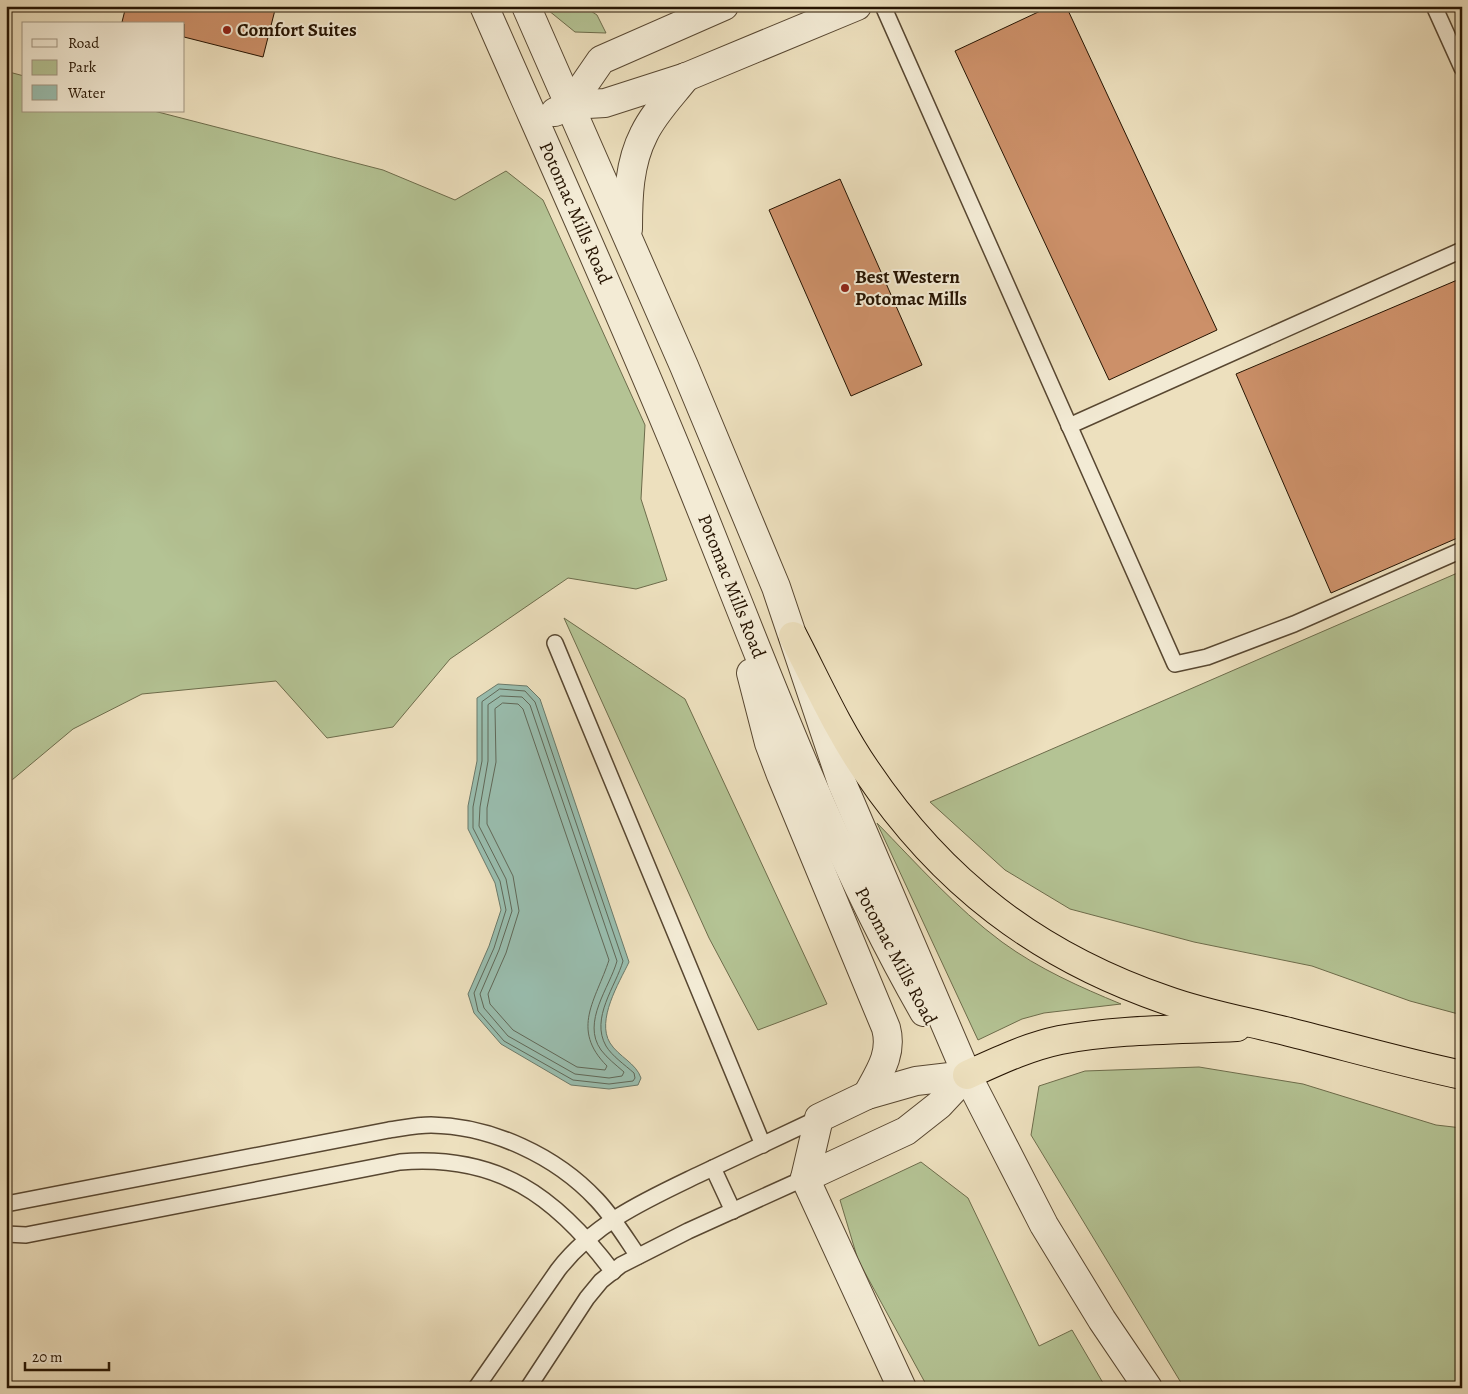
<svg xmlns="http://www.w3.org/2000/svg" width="1468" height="1394" font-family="Alegreya,serif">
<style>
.green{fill:#b4c394;stroke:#6d6c4b}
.water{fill:#99bdae;stroke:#6b7969}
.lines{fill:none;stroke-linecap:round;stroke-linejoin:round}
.shore{stroke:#606858;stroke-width:1}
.building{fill:#cc9069;stroke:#261402}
.service-casing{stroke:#584731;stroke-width:18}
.minor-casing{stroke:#584731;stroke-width:30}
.tertiary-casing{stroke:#584731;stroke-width:30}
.motorway-casing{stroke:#261402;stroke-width:30}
.service{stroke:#f3ebd5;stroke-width:15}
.minor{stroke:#f3ebd5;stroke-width:28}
.tertiary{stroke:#f3ebd5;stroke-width:28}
.motorway{stroke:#ede0be;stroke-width:28}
.poi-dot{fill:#8f2418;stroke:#f3ebd5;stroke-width:2}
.labels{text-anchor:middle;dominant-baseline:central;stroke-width:4;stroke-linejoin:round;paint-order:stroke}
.poi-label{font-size:19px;font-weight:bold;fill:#261402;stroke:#f3ebd5;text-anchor:start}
.street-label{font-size:19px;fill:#261402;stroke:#f3ebd5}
</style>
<rect width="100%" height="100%" fill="#ede0be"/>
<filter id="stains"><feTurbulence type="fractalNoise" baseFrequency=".004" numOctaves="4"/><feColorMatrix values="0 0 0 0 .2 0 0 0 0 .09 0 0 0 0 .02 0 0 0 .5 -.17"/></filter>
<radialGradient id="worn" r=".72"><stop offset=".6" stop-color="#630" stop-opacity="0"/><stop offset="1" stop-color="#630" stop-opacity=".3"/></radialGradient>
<g class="green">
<polygon points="543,6 583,6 597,15 606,33 575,32"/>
<polygon points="9,72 24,76 24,111 154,111 383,170 455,200 506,171 543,200 645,425 641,499 667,580 636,589 568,578 450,659 393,727 327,738 276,681 142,694 73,729 6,785 6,76"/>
<polygon points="1462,571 1462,1015 1410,1001 1312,966 1194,942 1070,909 1005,870 930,802"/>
<polygon points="564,618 685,699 827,1004 758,1030 709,938"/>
<path d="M 877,823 C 917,864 956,908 1002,942 C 1039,969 1080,987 1121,1004 L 1044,1013 L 1022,1019 L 978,1040 Z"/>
<polygon points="1199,1067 1303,1084 1436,1125 1462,1128 1462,1388 1185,1388 1180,1381 1031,1135 1039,1086 1085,1071"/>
<polygon points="921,1162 968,1198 1039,1346 1072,1330 1106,1388 928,1388 858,1260 840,1200"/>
</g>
<path class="water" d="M 498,684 L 527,686 L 540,699 L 629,962 C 619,983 596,1020 610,1043 C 619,1057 636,1063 641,1078 L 638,1085 L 609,1089 L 571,1085 L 501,1044 L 474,1013 L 468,994 L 489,946 L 501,910 L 495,883 L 468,829 L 468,806 L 477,761 L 477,698 Z"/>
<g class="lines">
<g class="shore">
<path d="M 500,689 L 525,691 L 535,702 L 623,961 C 616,986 590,1018 606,1046 C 612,1056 625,1065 634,1073 L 635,1078 L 633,1081 L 609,1084 L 573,1080 L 504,1041 L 478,1011 L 474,993 L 494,948 L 506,910 L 500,881 L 473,828 L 473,807 L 482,761 L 482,702 Z"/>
<path d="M 501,696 L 522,697 L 530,705 L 617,961 C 610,987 581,1022 601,1050 C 607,1058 616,1065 624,1072 L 622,1076 L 609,1078 L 575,1074 L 508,1036 L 484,1008 L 480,994 L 499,950 L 512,911 L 506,879 L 479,826 L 480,807 L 488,761 L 488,705 Z"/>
<path d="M 503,703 L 518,704 L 523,709 L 609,960 C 596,1000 570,1029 607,1066 L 605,1070 L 577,1067 L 513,1030 L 490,1004 L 488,994 L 506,953 L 519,911 L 513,876 L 487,824 L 487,808 L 496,762 L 495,709 Z"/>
</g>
</g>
<g class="building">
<polygon points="126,6 276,6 263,57 184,37 184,24 130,24 122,22"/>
<polygon points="1051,6 1066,6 1217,330 1109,380 955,51"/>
<polygon points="840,179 922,365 851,396 769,210"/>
<polygon points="1462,278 1462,536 1331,593 1236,374"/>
</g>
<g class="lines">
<g class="service-casing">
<g id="service">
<polyline points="883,6 1175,664 1207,657 1294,624 1462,550"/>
<polyline points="1434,6 1462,68"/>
<polyline points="1069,426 1462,250"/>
<polyline points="555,643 763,1145"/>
<polyline points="713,1168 733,1211"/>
<path d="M 6,1204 L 389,1130 C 403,1128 417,1125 431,1125 C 492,1126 556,1156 597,1200 C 613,1217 625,1237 638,1256"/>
<path d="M 6,1234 L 26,1235 L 400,1162 C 498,1154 556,1196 613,1272"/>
<path d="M 476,1388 L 558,1270 C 594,1223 646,1200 698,1175 C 739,1156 779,1137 819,1118"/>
<polyline points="528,1388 587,1298 601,1281 621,1265 688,1231 805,1178"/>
</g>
</g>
<g class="minor-casing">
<g id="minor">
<polyline points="805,1178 906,1131 939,1105 967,1075"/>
<polyline points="902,1388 805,1178 819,1118 867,1095 916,1081 967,1075"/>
</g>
</g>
<g class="tertiary-casing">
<g id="tertiary">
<path id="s1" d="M 484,6 C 552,161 622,315 686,472 C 760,654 826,841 924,1012"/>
<polyline points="526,6 684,366 776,587 842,783 967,1075 1044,1225 1102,1320 1148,1388"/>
<polyline points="570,105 601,60 724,6"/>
<polyline points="555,112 570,105 605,103 686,77 857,6"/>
<path d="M 628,229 C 628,197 629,163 644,134 C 654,113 672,95 686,77"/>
<path d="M 751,673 L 769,743 L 781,775 L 886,1028 C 893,1054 879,1073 867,1095"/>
</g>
</g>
<g class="motorway-casing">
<g id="motorway">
<path d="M 793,636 C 816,680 837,728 866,770 C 942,883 1038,956 1166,1000 C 1207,1015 1251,1022 1293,1033 C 1349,1047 1405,1063 1462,1075"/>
<path d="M 967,1075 C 998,1061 1027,1047 1060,1040 C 1118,1029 1178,1030 1237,1027"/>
</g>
</g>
<use href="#service" class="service"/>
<use href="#minor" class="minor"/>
<use href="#tertiary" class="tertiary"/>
<use href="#motorway" class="motorway"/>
</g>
<g class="poi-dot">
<circle cx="227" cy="30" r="5"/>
<circle cx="845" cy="288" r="5"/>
</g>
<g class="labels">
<g class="poi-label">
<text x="237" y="30">Comfort Suites</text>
<text x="855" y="277">Best Western<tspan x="855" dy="22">Potomac Mills</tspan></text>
</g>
<g class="street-label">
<text stroke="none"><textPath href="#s1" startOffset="226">Potomac Mills Road</textPath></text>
<text stroke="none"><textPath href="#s1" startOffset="631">Potomac Mills Road</textPath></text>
<text transform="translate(896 956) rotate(62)">Potomac Mills Road</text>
</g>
</g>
<rect width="1468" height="1394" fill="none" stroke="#ede0be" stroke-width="25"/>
<rect x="8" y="8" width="1453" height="1379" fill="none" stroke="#261402" stroke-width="2.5"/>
<rect x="12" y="12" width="1443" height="1369" fill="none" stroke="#261402"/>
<rect x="22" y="22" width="162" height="90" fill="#f3ebd5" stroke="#a19581"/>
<rect x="32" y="39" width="25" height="8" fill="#f3ebd5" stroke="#a19581"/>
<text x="68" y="48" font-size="15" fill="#261402">Road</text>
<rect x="32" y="60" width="25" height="15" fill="#b4c394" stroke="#a19581"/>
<text x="68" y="72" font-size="15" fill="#261402">Park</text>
<rect x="32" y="85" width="25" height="15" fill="#99bdae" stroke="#a19581"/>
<text x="68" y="98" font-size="15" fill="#261402">Water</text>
<path d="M25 1362v8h84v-8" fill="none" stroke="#261402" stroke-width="2.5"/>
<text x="32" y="1362" font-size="15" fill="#261402" stroke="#f3ebd5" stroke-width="4" paint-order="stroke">20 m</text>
<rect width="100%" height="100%" filter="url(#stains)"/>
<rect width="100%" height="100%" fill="url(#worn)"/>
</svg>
